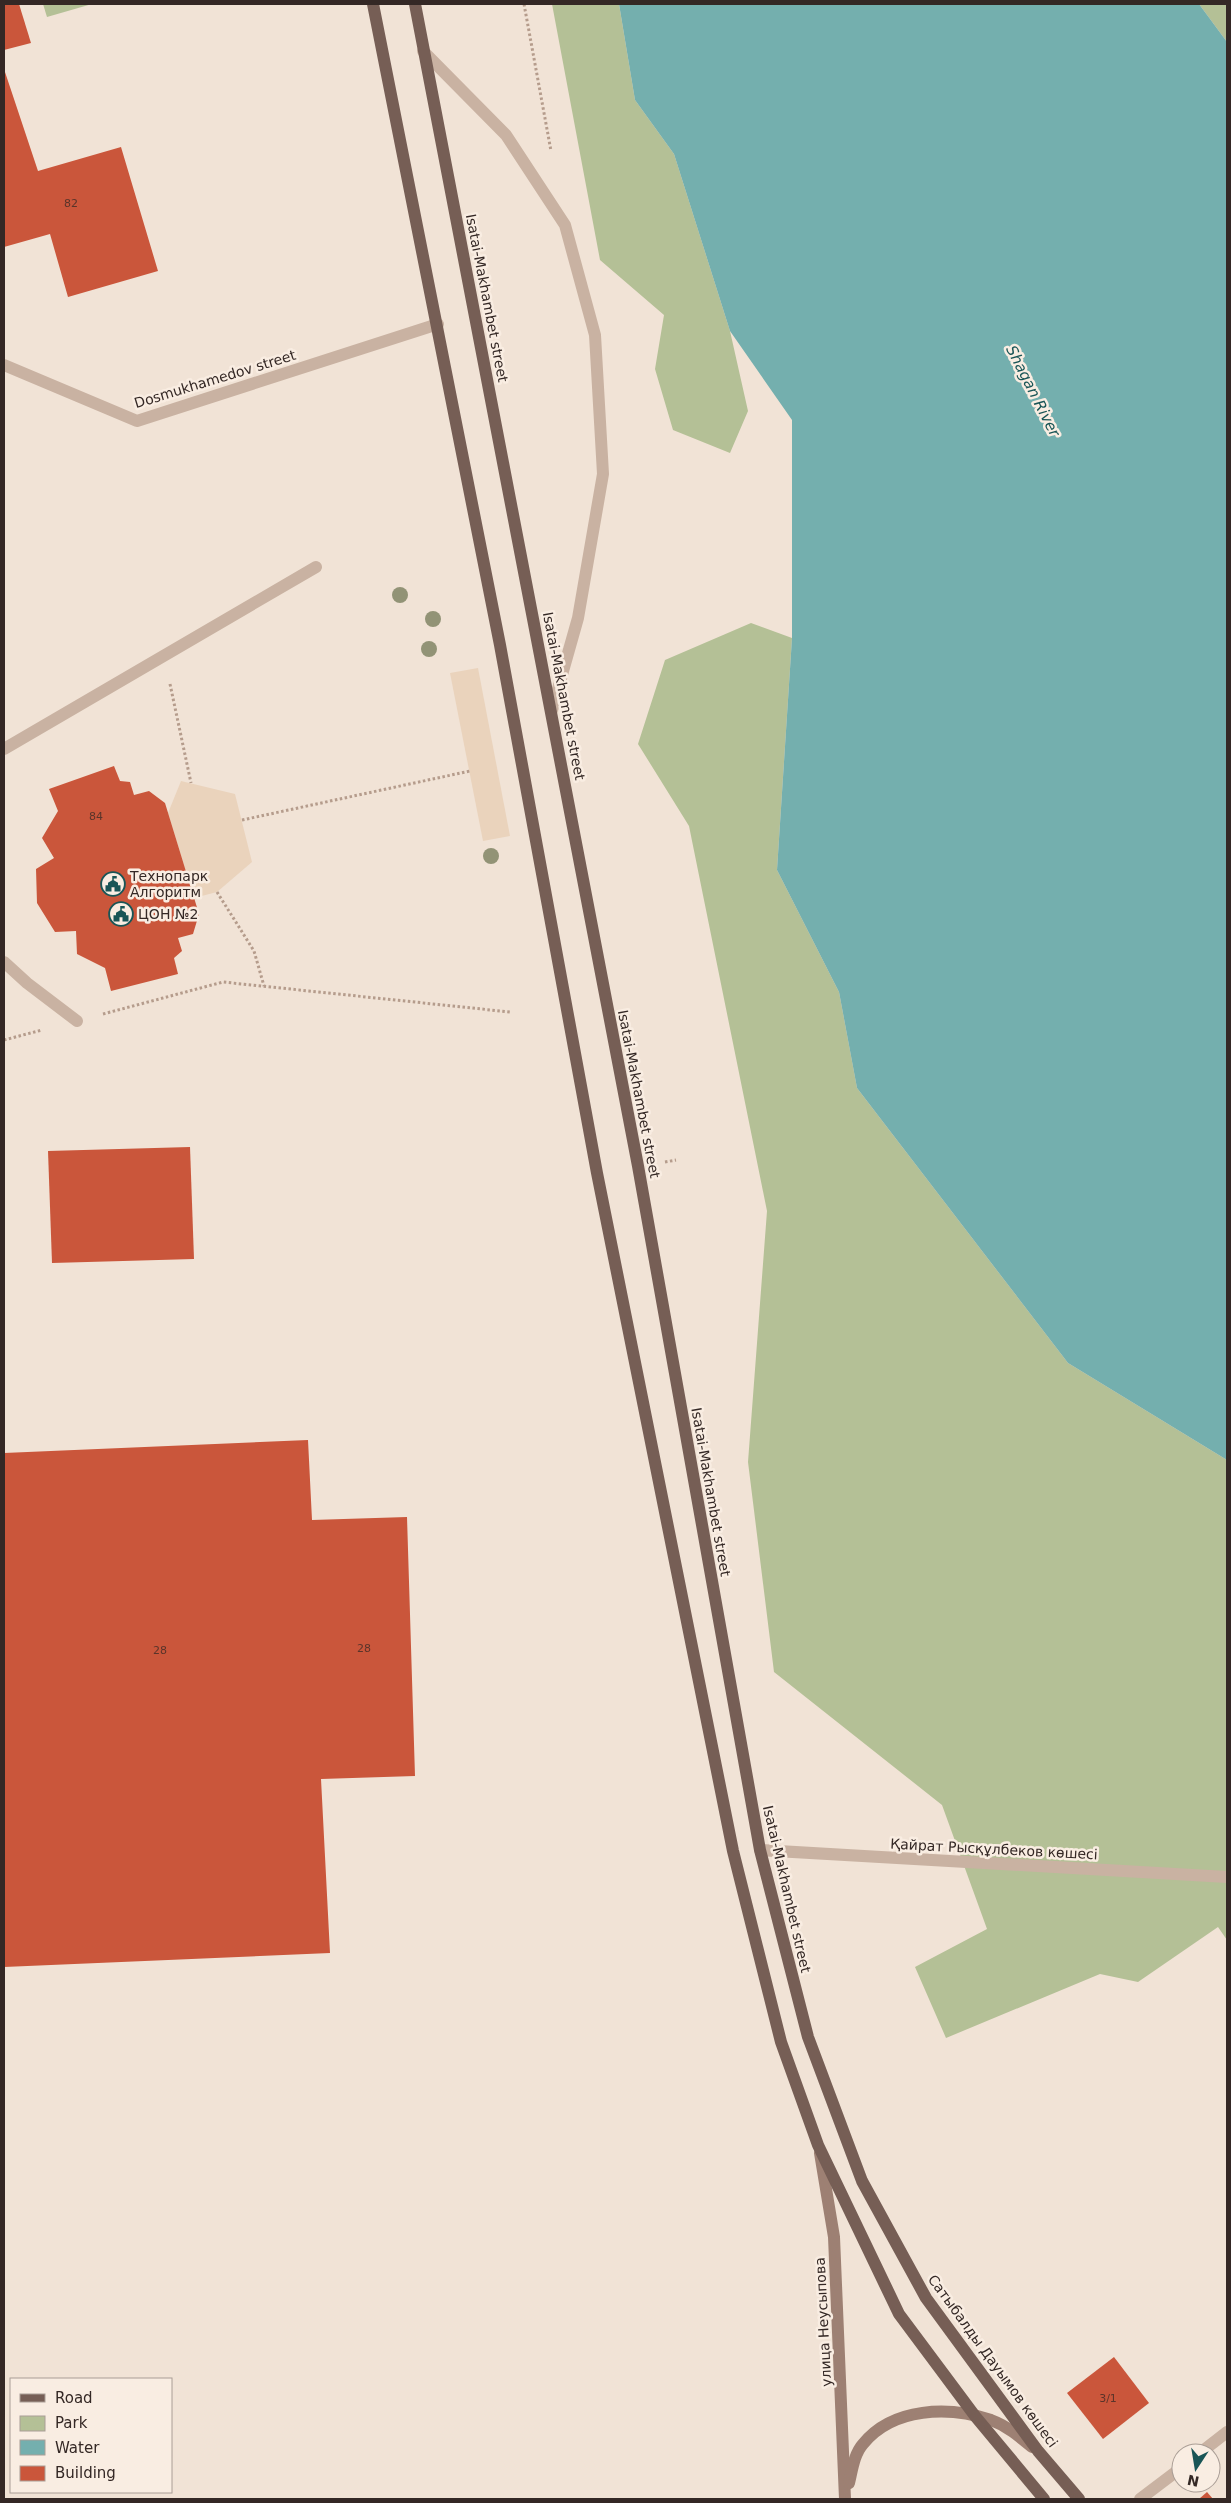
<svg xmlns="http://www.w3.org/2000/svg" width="1231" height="2503" font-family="'DejaVu Sans',sans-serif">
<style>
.green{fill:#b4c096}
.plaza{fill:#ead3bc}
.water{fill:#74afae}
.building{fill:#ca563b}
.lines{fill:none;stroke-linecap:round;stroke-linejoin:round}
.path{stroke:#b59c8c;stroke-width:3;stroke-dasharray:2.5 2.5;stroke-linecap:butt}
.lane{stroke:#c9b2a2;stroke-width:12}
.street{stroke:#c9b2a2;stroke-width:12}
.secondary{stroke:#9d8073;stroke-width:12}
.primary{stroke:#765e55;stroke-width:12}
.tree{fill:#929376}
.labels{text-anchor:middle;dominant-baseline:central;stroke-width:5;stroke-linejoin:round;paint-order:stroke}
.number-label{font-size:11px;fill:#5a342a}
.street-label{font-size:14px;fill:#342825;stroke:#f9ede2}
.poi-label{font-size:14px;fill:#342825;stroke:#f9ede2;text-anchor:start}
.water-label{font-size:15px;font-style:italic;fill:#195556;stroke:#f9ede2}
</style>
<rect width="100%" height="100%" fill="#f1e3d6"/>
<g class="green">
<polygon points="43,4 92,4 47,17"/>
<polygon points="552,4 619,4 635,100 674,154 730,331 748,411 730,453 673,430 655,369 664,315 600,260"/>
<polygon points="1199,4 1227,4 1227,42"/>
<polygon points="751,623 792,638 777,870 839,992 857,1088 1068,1363 1227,1460 1227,1940 1218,1927 1138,1982 1100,1974 946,2038 915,1967 987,1929 942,1805 774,1672 748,1462 767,1211 689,826 638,744 665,660"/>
</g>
<g class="plaza">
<polygon points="478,668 510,836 483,841 450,673"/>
<polygon points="181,781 235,794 252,862 217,892 194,898 168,813"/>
</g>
<polygon class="water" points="619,4 1199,4 1227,42 1227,1460 1068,1363 857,1088 839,992 777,870 792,638 792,420 730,331 674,154 635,100"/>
<g class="building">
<polygon points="4,4 19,4 31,43 4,50"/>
<polygon points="4,69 38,171 121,147 158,271 68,297 50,234 4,247"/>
<polygon points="114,766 120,781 130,782 134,795 149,791 165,803 199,914 193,934 178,938 182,951 174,958 178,974 111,991 105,968 77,954 76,931 55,932 37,903 36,869 54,858 42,838 58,811 49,789"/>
<polygon points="190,1147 194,1259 52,1263 48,1151"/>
<polygon points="308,1440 312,1520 407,1517 415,1776 321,1779 330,1953 4,1967 4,1453"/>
<polygon points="1114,2357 1149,2403 1103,2439 1067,2393"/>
<polygon points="1207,2492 1213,2499 1199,2499"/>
</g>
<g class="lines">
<g class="path">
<polyline points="524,4 551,151"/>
<polyline points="170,684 191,783"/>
<polyline points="242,820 470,771"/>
<polyline points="217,892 254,951 264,986"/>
<polyline points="103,1014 223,982 510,1012"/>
<polyline points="4,1040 42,1030"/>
<polyline points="665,1162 676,1160"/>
</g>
<g class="lane">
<polyline points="423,51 506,135 565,225 595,335 603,474 578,618 552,710"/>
<polyline points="4,749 316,567"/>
<polyline points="4,962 27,983 77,1021"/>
<polyline points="1200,2453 1227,2432"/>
<polyline points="1140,2499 1181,2468"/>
</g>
<g class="street">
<polyline points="4,365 137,421 438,324"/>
<polyline points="760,1850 1227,1877"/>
</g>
<g class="secondary">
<polyline points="820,2153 834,2237 845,2499"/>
<path d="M 849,2483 C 852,2471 854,2454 863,2444 C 893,2407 949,2406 991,2420 C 1007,2426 1019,2436 1032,2447"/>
</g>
<g class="primary">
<polyline points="373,4 500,645 597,1173 733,1851 781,2042 818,2145 899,2314 975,2416 1044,2499"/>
<polyline points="415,4 638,1166 760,1850 808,2037 862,2181 926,2298 1038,2451 1079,2499"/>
</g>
</g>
<g class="tree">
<circle cx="400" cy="595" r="8"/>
<circle cx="433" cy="619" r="8"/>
<circle cx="429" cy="649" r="8"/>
<circle cx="491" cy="856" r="8"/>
</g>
<defs>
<g id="civic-ring" transform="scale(1.25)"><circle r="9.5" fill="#f9ede2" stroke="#195556" stroke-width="1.5"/><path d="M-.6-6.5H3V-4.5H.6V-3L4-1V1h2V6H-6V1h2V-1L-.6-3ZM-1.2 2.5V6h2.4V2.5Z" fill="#195556"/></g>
</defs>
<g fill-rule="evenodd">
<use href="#civic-ring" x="113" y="884"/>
<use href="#civic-ring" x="121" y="914"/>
</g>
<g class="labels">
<g class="number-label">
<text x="71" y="203">82</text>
<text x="96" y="816">84</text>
<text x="364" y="1648">28</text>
<text x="160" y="1650">28</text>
<text x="1108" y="2398">3/1</text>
</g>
<g class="street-label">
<text transform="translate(487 298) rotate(79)">Isatai-Makhambet street</text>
<text transform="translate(215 379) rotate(-17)">Dosmukhamedov street</text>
<text transform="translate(564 696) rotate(79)">Isatai-Makhambet street</text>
<text transform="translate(639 1094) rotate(79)">Isatai-Makhambet street</text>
<text transform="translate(711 1492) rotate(80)">Isatai-Makhambet street</text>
<text transform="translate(994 1849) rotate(3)">Қайрат Рысқұлбеков көшесі</text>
<text transform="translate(787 1889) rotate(77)">Isatai-Makhambet street</text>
<text transform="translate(823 2322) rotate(-93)">улица Неусыпова</text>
<text transform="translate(993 2361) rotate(54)">Сатыбалды Дауымов көшесі</text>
</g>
<g class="poi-label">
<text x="130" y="876">Технопарк<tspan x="130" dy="16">Алгоритм</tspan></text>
<text x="138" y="914">ЦОН №2</text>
</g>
<g class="water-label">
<text transform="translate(1033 391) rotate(63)">Shagan River</text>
</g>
</g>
<rect width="1231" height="2503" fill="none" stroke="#342825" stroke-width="10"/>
<rect x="10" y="2378" width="162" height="115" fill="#f9ede2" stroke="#aa9e96"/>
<rect x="20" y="2394" width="25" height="8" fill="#765e55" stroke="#aa9e96"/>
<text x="55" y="2403" font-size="15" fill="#342825">Road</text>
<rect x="20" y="2416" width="25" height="15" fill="#b4c096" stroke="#aa9e96"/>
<text x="55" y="2428" font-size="15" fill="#342825">Park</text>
<rect x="20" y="2440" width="25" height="15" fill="#74afae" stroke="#aa9e96"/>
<text x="55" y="2453" font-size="15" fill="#342825">Water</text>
<rect x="20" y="2466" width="25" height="15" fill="#ca563b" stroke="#aa9e96"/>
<text x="55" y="2478" font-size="15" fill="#342825">Building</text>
<g transform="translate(1196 2468) rotate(192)"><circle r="24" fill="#f9ede2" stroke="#aa9e96"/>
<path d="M0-4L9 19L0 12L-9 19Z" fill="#195556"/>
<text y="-8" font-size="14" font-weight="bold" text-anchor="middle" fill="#342825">N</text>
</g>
</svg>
